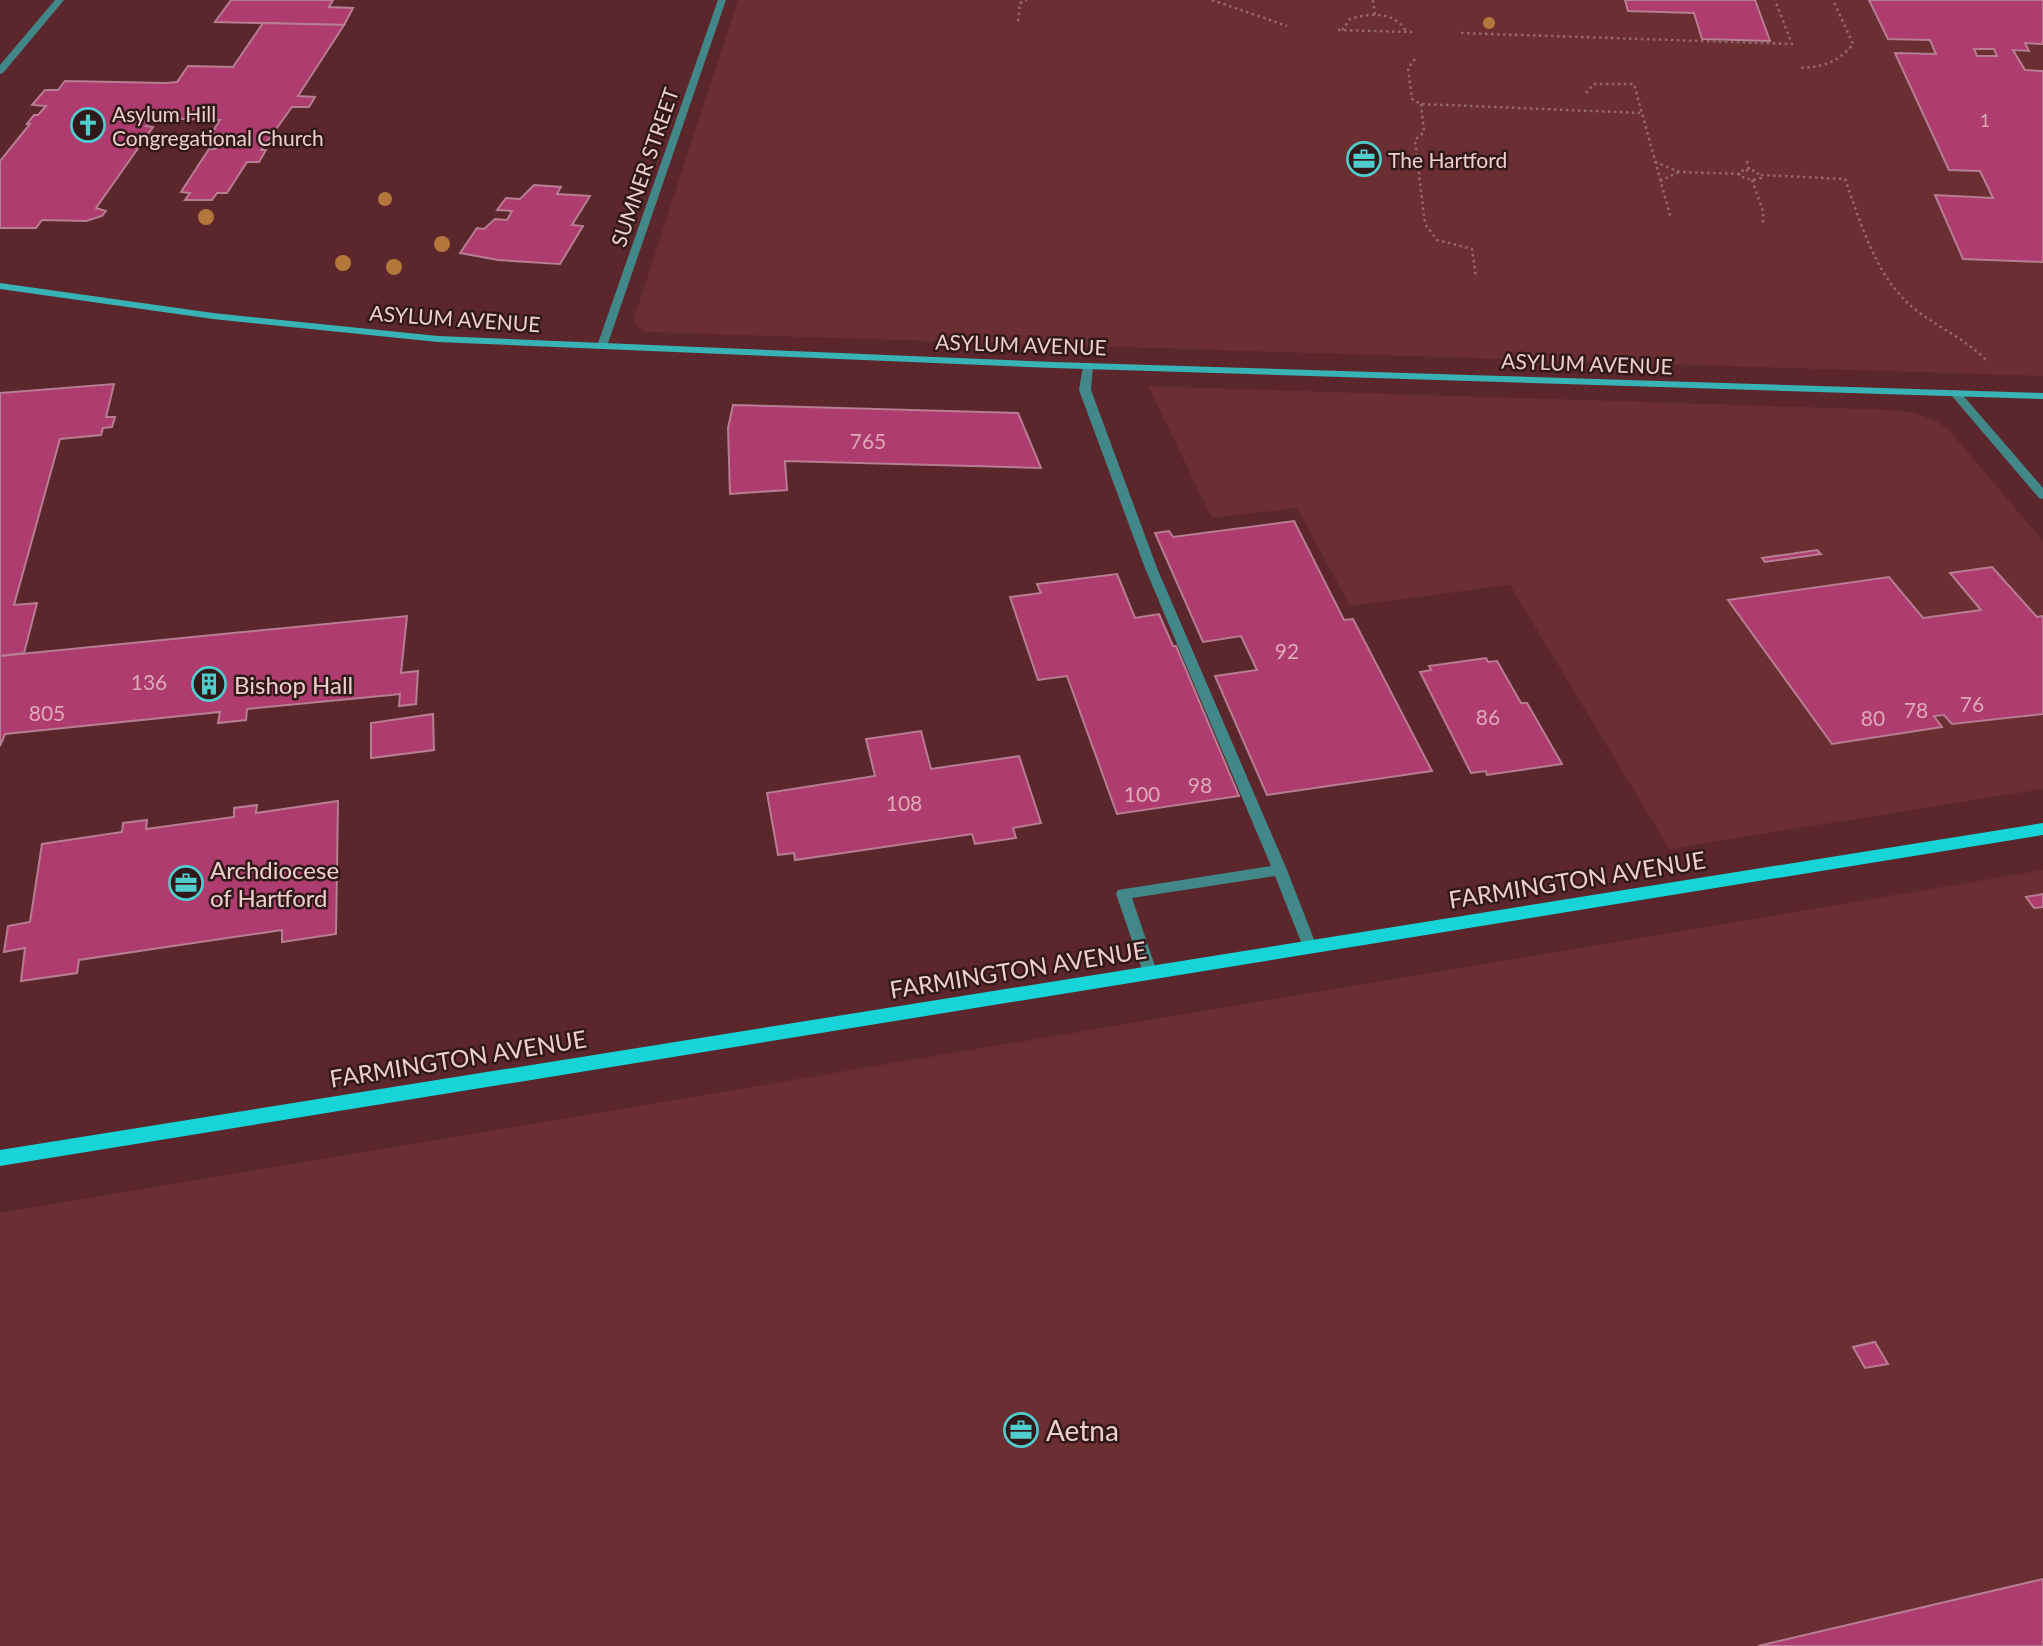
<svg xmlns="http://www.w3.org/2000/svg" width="2043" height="1646" font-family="Lato,sans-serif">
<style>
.built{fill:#6a2e33}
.building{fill:#ae3c6e;stroke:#b77d92;stroke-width:2;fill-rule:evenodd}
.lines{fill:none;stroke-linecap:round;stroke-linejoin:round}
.path{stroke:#95686b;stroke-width:2.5;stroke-dasharray:2.5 3.5;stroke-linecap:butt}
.service{fill:#428889;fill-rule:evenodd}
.minor{fill:#428889;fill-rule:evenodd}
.tertiary{fill:#428889;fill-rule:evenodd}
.secondary{fill:#37b3b5;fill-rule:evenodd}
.primary{fill:#17d4d7;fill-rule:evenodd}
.tree{fill:#b4773b}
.labels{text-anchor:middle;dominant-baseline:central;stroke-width:5;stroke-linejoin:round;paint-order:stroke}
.far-number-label{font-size:18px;fill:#dfaab6}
.far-poi-label{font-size:21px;fill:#efcece;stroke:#31191a;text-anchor:start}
.far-street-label{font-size:21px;fill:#efcece;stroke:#31191a}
.number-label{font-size:21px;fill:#dfaab6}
.poi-label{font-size:24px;fill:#efcece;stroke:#31191a;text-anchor:start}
.street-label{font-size:24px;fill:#efcece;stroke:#31191a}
.near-poi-label{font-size:28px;fill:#efcece;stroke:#31191a;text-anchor:start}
</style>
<rect width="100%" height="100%" fill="#5b272c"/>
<g class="built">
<polygon points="738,0 2043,0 2043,376 645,332 636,326 634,318"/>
<polygon points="1148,386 1894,410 1912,412 1936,421 1948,429 2043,541 2043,789 1669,849 1510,585 1350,606 1297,508 1212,518"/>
<polygon points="2043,870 2043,1646 0,1646 0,1213"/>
</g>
<g class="building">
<polygon points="231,0 333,0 329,7 353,8 344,25 215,22"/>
<polygon points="1625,0 1755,0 1770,41 1702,39 1694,13 1628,11"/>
<path d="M 1869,0 L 2043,0 L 2043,44 L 2025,43 L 2029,51 L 2013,50 L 2025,70 L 2043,71 L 2043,262 L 1963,259 L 1935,195 L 1993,198 L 1980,171 L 1949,170 L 1895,53 L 1936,54 L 1930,40 L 1888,39 ZM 1974,49 L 1994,49 L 1997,56 L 1977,56 Z"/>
<polygon points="263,23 344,25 298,96 315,97 309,107 292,107 261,150 266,150 259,162 247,162 227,193 217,193 212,200 185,200 190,193 181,192 209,149 216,149 222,140 229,140 233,134 211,134 220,120 152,118 146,126 153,127 96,208 106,211 102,216 86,221 42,220 36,228 0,228 0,161 30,124 27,124 34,115 38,115 46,106 32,105 45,90 58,90 65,81 166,83 177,82 188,66 233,67"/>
<polygon points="534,185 561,187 557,194 590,196 572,225 583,226 560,264 498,260 460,253 477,228 484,229 495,219 507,220 512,211 497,210 506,198 520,199"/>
<polygon points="114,384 106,417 115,417 112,427 103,428 101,435 60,439 14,605 37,603 24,653 0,656 0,393"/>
<polygon points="733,405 1018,413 1041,468 785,461 787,490 730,494 728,428"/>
<polygon points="1294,521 1344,620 1353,619 1432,771 1267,795 1215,676 1257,670 1241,636 1203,642 1155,533 1169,531 1173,537"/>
<polygon points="1817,550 1821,554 1765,562 1762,558"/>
<polygon points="1992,567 2037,617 2043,616 2043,714 1952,724 1944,715 1934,716 1942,727 1832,744 1728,600 1889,577 1923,618 1981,610 1950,573"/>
<polygon points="1117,574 1135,618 1159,614 1173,646 1176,646 1239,796 1117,814 1067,676 1038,680 1010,597 1041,593 1037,584"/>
<polygon points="407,616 401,673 418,671 416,704 399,706 400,694 391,695 247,709 246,720 218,723 220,712 5,734 0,746 0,656"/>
<polygon points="1486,658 1488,662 1497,661 1521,703 1527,703 1562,764 1487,775 1486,771 1471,773 1420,672 1431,670 1429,666"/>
<polygon points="433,714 434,750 371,758 371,723"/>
<polygon points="921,731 931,769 1019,756 1041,823 1013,828 1016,838 975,844 972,834 795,860 794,853 778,855 767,793 875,776 866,739"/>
<polygon points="338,801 336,934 282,942 282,930 79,960 77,973 21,981 25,948 4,952 8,926 30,922 42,844 122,832 123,823 147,820 146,829 234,817 234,808 257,805 256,813"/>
<polygon points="2043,894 2043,907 2034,908 2026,897"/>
<polygon points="1875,1342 1888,1364 1865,1368 1853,1347"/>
<polygon points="2043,1579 2043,1646 1758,1646"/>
</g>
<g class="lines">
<g class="path">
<polyline points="1212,0 1287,26"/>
<polyline points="1373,0 1375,15"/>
<polyline points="1018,21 1020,3 1027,0"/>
<polyline points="1338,30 1412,32"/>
<path d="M 1342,30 L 1350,19 C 1370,13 1394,11 1406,31"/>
<polyline points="1461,33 1792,44 1775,0"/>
<polyline points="1415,59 1408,68 1412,99 1421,104 1642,113"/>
<path d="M 1801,68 C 1823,67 1839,62 1853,44 L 1833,0"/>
<polyline points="1586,93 1594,84 1634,84 1671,219"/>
<polyline points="1421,104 1424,132 1415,140 1425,224 1437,240 1472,249 1476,278"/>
<polyline points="1747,161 1749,170"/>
<polyline points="1655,162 1680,172 1739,174"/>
<polygon points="1746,170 1756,171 1761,178 1752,180 1739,176 1740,171"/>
<path d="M 1761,175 L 1845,179 C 1862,226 1876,279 1917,311 C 1941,329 1967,340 1988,362"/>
<polyline points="1752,180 1763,211 1763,223"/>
<polyline points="1660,181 1679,172"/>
</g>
<polygon class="service" points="1088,363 1093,366 1091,390 1157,568 1287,870 1317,947 1315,951 1305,951 1303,947 1275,876 1132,898 1157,972 1155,976 1145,976 1143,972 1116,894 1118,890 1271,866 1145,568 1079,390 1083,366"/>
<g class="minor">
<polygon points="55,0 64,0 3,73 0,74 0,65"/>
<polygon points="718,0 726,0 607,346 606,348 598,348 597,346"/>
</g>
<polygon class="tertiary" points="1956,391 1960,392 2043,488 2043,499 2039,498 1952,396 1952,392"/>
<polygon class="secondary" points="0,283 213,313 438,336 1054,362 2043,393 2043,399 1054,368 438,342 213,319 0,289"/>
<polygon class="primary" points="2043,823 2043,835 0,1166 0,1150"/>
</g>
<g class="tree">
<circle cx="1489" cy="23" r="6"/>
<circle cx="385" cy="199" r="7"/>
<circle cx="206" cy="217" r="8"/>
<circle cx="442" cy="244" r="8"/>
<circle cx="343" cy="263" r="8"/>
<circle cx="394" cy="267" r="8"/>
</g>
<defs>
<g id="church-ring" transform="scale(1.75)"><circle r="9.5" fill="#31191a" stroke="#52cdce" stroke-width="1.5"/><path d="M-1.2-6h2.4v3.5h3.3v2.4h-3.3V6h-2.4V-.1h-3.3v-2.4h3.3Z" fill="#52cdce"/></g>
<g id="office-ring" transform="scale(1.75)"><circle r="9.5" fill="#31191a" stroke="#52cdce" stroke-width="1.5"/><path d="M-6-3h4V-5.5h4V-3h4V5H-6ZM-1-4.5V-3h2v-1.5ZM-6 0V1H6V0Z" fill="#52cdce"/></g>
<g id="building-ring" transform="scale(1.75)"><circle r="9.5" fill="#31191a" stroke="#52cdce" stroke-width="1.5"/><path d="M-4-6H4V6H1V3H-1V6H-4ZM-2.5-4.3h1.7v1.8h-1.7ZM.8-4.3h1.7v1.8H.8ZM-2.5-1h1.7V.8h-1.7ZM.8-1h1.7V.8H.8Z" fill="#52cdce"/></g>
</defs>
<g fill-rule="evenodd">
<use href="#church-ring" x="88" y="125"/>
<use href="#office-ring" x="1364" y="159"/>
<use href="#building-ring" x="209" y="684"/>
<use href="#office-ring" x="186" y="883"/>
<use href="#office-ring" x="1021" y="1430"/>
</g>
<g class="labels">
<g class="far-number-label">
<text x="1985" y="120">1</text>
</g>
<g class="far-poi-label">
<text x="112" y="113">Asylum Hill<tspan x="112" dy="24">Congregational Church</tspan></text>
<text x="1388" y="159">The Hartford</text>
</g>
<g class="far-street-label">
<text transform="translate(644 167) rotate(-71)">SUMNER STREET</text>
<text transform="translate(455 318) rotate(4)">ASYLUM AVENUE</text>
<text transform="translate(1021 344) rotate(2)">ASYLUM AVENUE</text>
<text transform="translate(1587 363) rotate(2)">ASYLUM AVENUE</text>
</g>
<g class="number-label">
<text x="868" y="440">765</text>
<text x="1287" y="650">92</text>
<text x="149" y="681">136</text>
<text x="1972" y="703">76</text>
<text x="1916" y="709">78</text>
<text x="47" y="712">805</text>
<text x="1488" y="716">86</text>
<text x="1873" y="717">80</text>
<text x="1200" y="784">98</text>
<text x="1142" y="793">100</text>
<text x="904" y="802">108</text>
</g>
<g class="poi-label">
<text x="234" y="684">Bishop Hall</text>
<text x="210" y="869">Archdiocese<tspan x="210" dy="28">of Hartford</tspan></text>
</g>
<g class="street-label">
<text transform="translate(1577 879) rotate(-9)">FARMINGTON AVENUE</text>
<text transform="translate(1018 969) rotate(-9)">FARMINGTON AVENUE</text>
<text transform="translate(458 1058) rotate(-9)">FARMINGTON AVENUE</text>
</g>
<g class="near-poi-label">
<text x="1046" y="1430">Aetna</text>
</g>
</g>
</svg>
